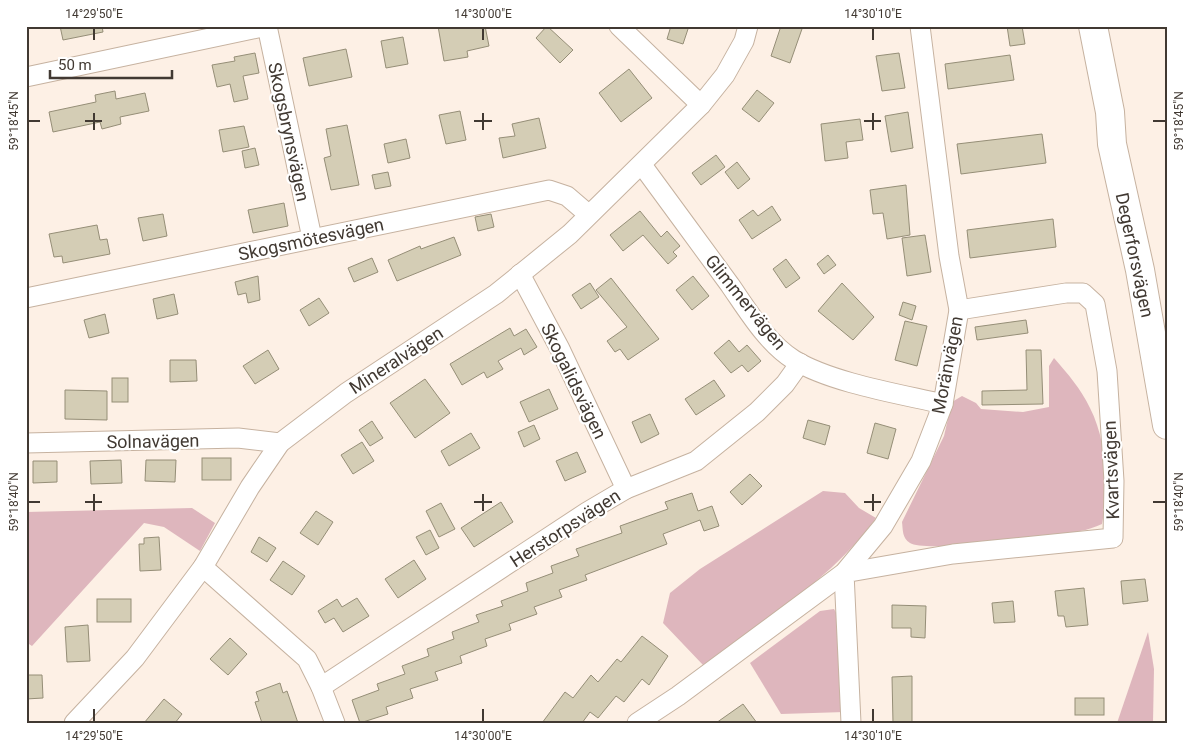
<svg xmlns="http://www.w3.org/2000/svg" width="1193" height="749" font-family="Roboto,sans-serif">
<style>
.green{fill:#deb6bd}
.building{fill:#d4cdb5;stroke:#958e77}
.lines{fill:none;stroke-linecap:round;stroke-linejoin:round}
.street-casing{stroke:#c6b2a0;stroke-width:21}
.secondary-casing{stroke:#c6b2a0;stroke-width:30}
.street{stroke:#fff;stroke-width:19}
.secondary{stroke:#fff;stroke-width:28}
.ticks{fill:none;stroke:#413932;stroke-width:2}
.labels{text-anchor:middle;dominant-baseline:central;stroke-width:4.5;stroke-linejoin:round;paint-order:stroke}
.street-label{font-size:18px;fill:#413932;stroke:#fff}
.neatline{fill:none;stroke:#413932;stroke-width:2}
.ticks-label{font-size:12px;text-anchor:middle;fill:#413932}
</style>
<rect width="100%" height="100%" fill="#fdf0e5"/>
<g class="green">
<path d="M 1054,358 C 1068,374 1081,389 1090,408 C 1107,441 1109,488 1102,524 C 1095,527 1087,530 1080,531 C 1056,537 925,553 910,543 C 902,538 903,530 902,522 L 944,436 L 952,402 L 962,396 L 976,403 L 981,409 L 1023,412 L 1049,407 L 1049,366 Z"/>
<path d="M 823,491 L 845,493 L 859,508 L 876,518 C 831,580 764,620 703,665 L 663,623 L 670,593 L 700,569 Z"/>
<polygon points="192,508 215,523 200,551 164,527 144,523 32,646 26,642 26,512"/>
<polygon points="834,609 838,616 845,712 781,714 750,663 820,611"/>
<polygon points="1148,632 1154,669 1153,723 1117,723"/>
</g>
<g class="building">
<polygon points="60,26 102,26 103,32 63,40"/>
<polygon points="438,26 485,26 489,46 467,51 468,57 444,61"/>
<polygon points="547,26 573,50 560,63 536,38"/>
<polygon points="671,26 689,26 683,44 667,39"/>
<polygon points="781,26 803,26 790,63 771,56"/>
<polygon points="1007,26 1022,26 1025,44 1010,46"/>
<polygon points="403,37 408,64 386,68 381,41"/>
<polygon points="346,49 352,77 309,86 303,58"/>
<polygon points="255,53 259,73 243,76 248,99 234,102 230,84 217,87 212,65 235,61 234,57"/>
<polygon points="899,53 905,88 882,91 876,56"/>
<polygon points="1010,55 1014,80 948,89 945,64"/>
<polygon points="629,69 652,98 621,122 599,93"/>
<polygon points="757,90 774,103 759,122 742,109"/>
<polygon points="115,91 116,99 145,93 149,111 120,117 121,124 102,129 100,122 53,132 49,112 96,102 95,95"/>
<polygon points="460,111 466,140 446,144 439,115"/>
<polygon points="908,112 913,148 891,152 885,116"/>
<polygon points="539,118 546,148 503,158 499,138 515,136 512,124"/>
<polygon points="860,119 863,140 846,142 848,158 825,161 821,124"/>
<polygon points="347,125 359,185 331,190 324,158 331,156 326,129"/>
<polygon points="244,126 249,147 223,152 219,130"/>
<polygon points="1042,134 1046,163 961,174 957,144"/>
<polygon points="406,139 410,158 388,163 384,144"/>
<polygon points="255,148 259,165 245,168 242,151"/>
<polygon points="716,155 725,167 701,185 692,173"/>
<polygon points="737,162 750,179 738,189 725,172"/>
<polygon points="388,172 391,186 375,189 372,175"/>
<polygon points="906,185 910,235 887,239 883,213 873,214 870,190"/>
<polygon points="284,203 288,226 253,233 248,210"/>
<polygon points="772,206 781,220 752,239 739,220 753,210 758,216"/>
<polygon points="640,211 661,237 667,231 680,246 673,252 677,256 668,264 643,235 623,251 610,235"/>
<polygon points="163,214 167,236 143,241 138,218"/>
<polygon points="491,214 494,227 478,231 475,217"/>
<polygon points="1053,219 1056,247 970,258 967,230"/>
<polygon points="97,225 100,240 107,239 110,254 63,263 62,256 54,257 49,234"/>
<polygon points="925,235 931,272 907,276 902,238"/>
<polygon points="454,237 461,255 397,281 388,260 420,246 421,249"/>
<polygon points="828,255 836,265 824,274 817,264"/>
<polygon points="372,258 378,272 354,282 348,268"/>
<polygon points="786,259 800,278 786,288 773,269"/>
<polygon points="258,276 260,300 248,303 246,293 238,295 235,282"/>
<polygon points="693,276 709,296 692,310 676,290"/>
<polygon points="611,278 659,339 628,360 620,349 615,352 607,341 627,327 596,290"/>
<polygon points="590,283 599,297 581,309 572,295"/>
<polygon points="842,283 874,317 853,340 818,311"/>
<polygon points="174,294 178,314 157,319 153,299"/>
<polygon points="319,298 329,313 309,326 300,310"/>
<polygon points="903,302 916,306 912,320 899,315"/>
<polygon points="105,314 109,333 89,338 84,320"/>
<polygon points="1026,320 1028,333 977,340 975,327"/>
<polygon points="905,321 927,326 917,366 895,360"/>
<polygon points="510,328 514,336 526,329 537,347 524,355 521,348 498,361 503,369 487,378 484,372 462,385 450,364"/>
<polygon points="729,340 739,352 747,345 761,361 748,372 742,365 731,373 714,353"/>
<polygon points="268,350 279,369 255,384 243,366"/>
<polygon points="1026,350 1041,350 1043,404 982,405 982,391 1027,390"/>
<polygon points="170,360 196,360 197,381 170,382"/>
<rect x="112" y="378" width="16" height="24"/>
<polygon points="425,379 450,413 415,438 390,403"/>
<polygon points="714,380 725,396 696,415 685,399"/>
<polygon points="549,389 558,409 529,422 520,402"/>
<polygon points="65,390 107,391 107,420 65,419"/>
<polygon points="650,414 659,434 641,443 632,422"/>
<polygon points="808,420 830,426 825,445 803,438"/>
<polygon points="372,421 383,438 370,446 359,430"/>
<polygon points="875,423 896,429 888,459 867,453"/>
<polygon points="534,425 540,439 524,447 518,432"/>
<polygon points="471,433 480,448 449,466 441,451"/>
<polygon points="362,442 374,461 353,474 341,455"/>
<polygon points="577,452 586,472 565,481 556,461"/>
<rect x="202" y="458" width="29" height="22"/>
<polygon points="121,460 122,483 91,484 90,461"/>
<polygon points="146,460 176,460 175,482 145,481"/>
<polygon points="33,461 57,461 57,482 33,483"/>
<polygon points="750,474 762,486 742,505 730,492"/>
<polygon points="692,493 698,511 712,506 719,526 704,531 700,520 663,534 667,544 585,575 587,580 559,590 562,597 534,607 537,614 509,624 511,630 485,639 487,646 460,656 462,663 435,672 438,680 410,689 413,698 386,707 388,714 360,723 352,700 379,690 377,684 405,674 402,666 429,656 427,649 454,639 452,632 479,622 476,615 503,606 501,601 528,591 526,583 553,573 551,566 579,556 576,549 622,533 620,526 668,509 665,502"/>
<polygon points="501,502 513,522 474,547 461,528"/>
<polygon points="441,503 455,529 439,537 426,511"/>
<polygon points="316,511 333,522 318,545 300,533"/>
<polygon points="430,530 439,548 426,555 416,537"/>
<polygon points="159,537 161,570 140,571 139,544 144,544 144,538"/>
<polygon points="259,537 276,548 267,562 251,552"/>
<polygon points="414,560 426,579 398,598 385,579"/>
<polygon points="283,561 305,576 292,595 270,580"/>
<polygon points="1145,579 1148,601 1123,604 1121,581"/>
<polygon points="1084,588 1088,625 1066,627 1064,616 1058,616 1055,591"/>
<polygon points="357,598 369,616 343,632 334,618 325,623 318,611 337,599 342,607"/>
<rect x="97" y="599" width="34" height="23"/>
<polygon points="1013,601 1015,622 994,623 992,603"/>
<polygon points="892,605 926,606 925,638 911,637 911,628 892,628"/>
<polygon points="88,625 90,661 67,662 65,627"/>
<polygon points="642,636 668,656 649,685 642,679 624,702 616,696 598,718 590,712 582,723 542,723 565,692 573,698 591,675 598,682 617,659 621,662"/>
<polygon points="230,638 247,654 228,675 210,659"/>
<polygon points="26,675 42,675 43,698 26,699"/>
<polygon points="912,676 912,723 893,723 892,677"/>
<polygon points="280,683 283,693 287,691 298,723 262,723 255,702 259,701 256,692"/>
<rect x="1075" y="698" width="29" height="17"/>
<polygon points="164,699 182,714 175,723 144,723"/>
<polygon points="743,704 757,723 716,723"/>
</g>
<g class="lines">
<g class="street-casing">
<g id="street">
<polyline points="267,26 312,238"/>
<polyline points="619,26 701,105"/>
<polyline points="26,77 267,26"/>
<path d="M 642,165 C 671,205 701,245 730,285 C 748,311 767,343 794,360 C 832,383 900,394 943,404"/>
<polyline points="520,274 560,349 626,489"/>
<polyline points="26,298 549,190 567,196 588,214"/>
<polyline points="26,443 238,438 280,443"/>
<polyline points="203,567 307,659 321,687 335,723"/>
<polyline points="321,687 587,512 626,489 696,461 757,412 785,384 800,363"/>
<polyline points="74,723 135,658 203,567 250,487 280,443 346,393 496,294 570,234 701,105 725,75 744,41 748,26"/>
<polyline points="637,723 678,696 844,573 883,526 921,461 943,404 959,310 949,256 920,26"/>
<polyline points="851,723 844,573 953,554 1113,538 1114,481 1107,371 1095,304 1083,293 1066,293 959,310"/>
</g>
</g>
<g class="secondary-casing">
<polyline id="secondary" points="1093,26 1110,112 1112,144 1140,270 1167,425"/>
</g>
<use href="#street" class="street"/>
<use href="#secondary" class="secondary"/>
</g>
<path class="ticks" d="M 94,28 L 94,40M 483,28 L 483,40M 873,28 L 873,40M 94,113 L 94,130M 483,113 L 483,130M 873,113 L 873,130M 28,121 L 40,121M 85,121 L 102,121M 474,121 L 492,121M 864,121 L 881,121M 1153,121 L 1166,121M 94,494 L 94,511M 483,494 L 483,511M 873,494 L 873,511M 28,502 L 40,502M 85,502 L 102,502M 474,502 L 492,502M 864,502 L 881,502M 1153,502 L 1166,502M 94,709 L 94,722M 483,709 L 483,722M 873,709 L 873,722"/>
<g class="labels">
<g class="street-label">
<text transform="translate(289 132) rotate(78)">Skogsbrynsvägen</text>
<text transform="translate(311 239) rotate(-12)">Skogsmötesvägen</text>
<text transform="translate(1135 255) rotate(78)">Degerforsvägen</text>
<text transform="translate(746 302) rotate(51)">Glimmervägen</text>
<text transform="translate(396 360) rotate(-33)">Mineralvägen</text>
<text transform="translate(947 365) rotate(-79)">Moränvägen</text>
<text transform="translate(574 381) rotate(64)">Skogalidsvägen</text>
<text transform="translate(153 441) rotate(-1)">Solnavägen</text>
<text transform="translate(1111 470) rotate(-92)">Kvartsvägen</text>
<text transform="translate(565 528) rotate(-33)">Herstorpsvägen</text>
</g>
</g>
<rect width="1193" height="749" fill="none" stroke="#ffffff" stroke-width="55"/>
<path d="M50 70v8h122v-8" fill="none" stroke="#413932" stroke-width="2.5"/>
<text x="58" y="70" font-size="15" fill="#413932" stroke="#ffffff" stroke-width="4" paint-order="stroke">50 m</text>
<rect x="28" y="28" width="1138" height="694" class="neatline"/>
<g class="ticks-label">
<text x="94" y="18">14°29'50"E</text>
<text x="483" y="18">14°30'00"E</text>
<text x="873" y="18">14°30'10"E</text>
<text transform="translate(14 121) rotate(-90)" y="4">59°18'45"N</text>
<text transform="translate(1179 121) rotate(-90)" y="4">59°18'45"N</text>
<text transform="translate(14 502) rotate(-90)" y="4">59°18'40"N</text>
<text transform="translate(1179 502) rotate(-90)" y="4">59°18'40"N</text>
<text x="94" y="740">14°29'50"E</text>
<text x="483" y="740">14°30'00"E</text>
<text x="873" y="740">14°30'10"E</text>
</g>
</svg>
